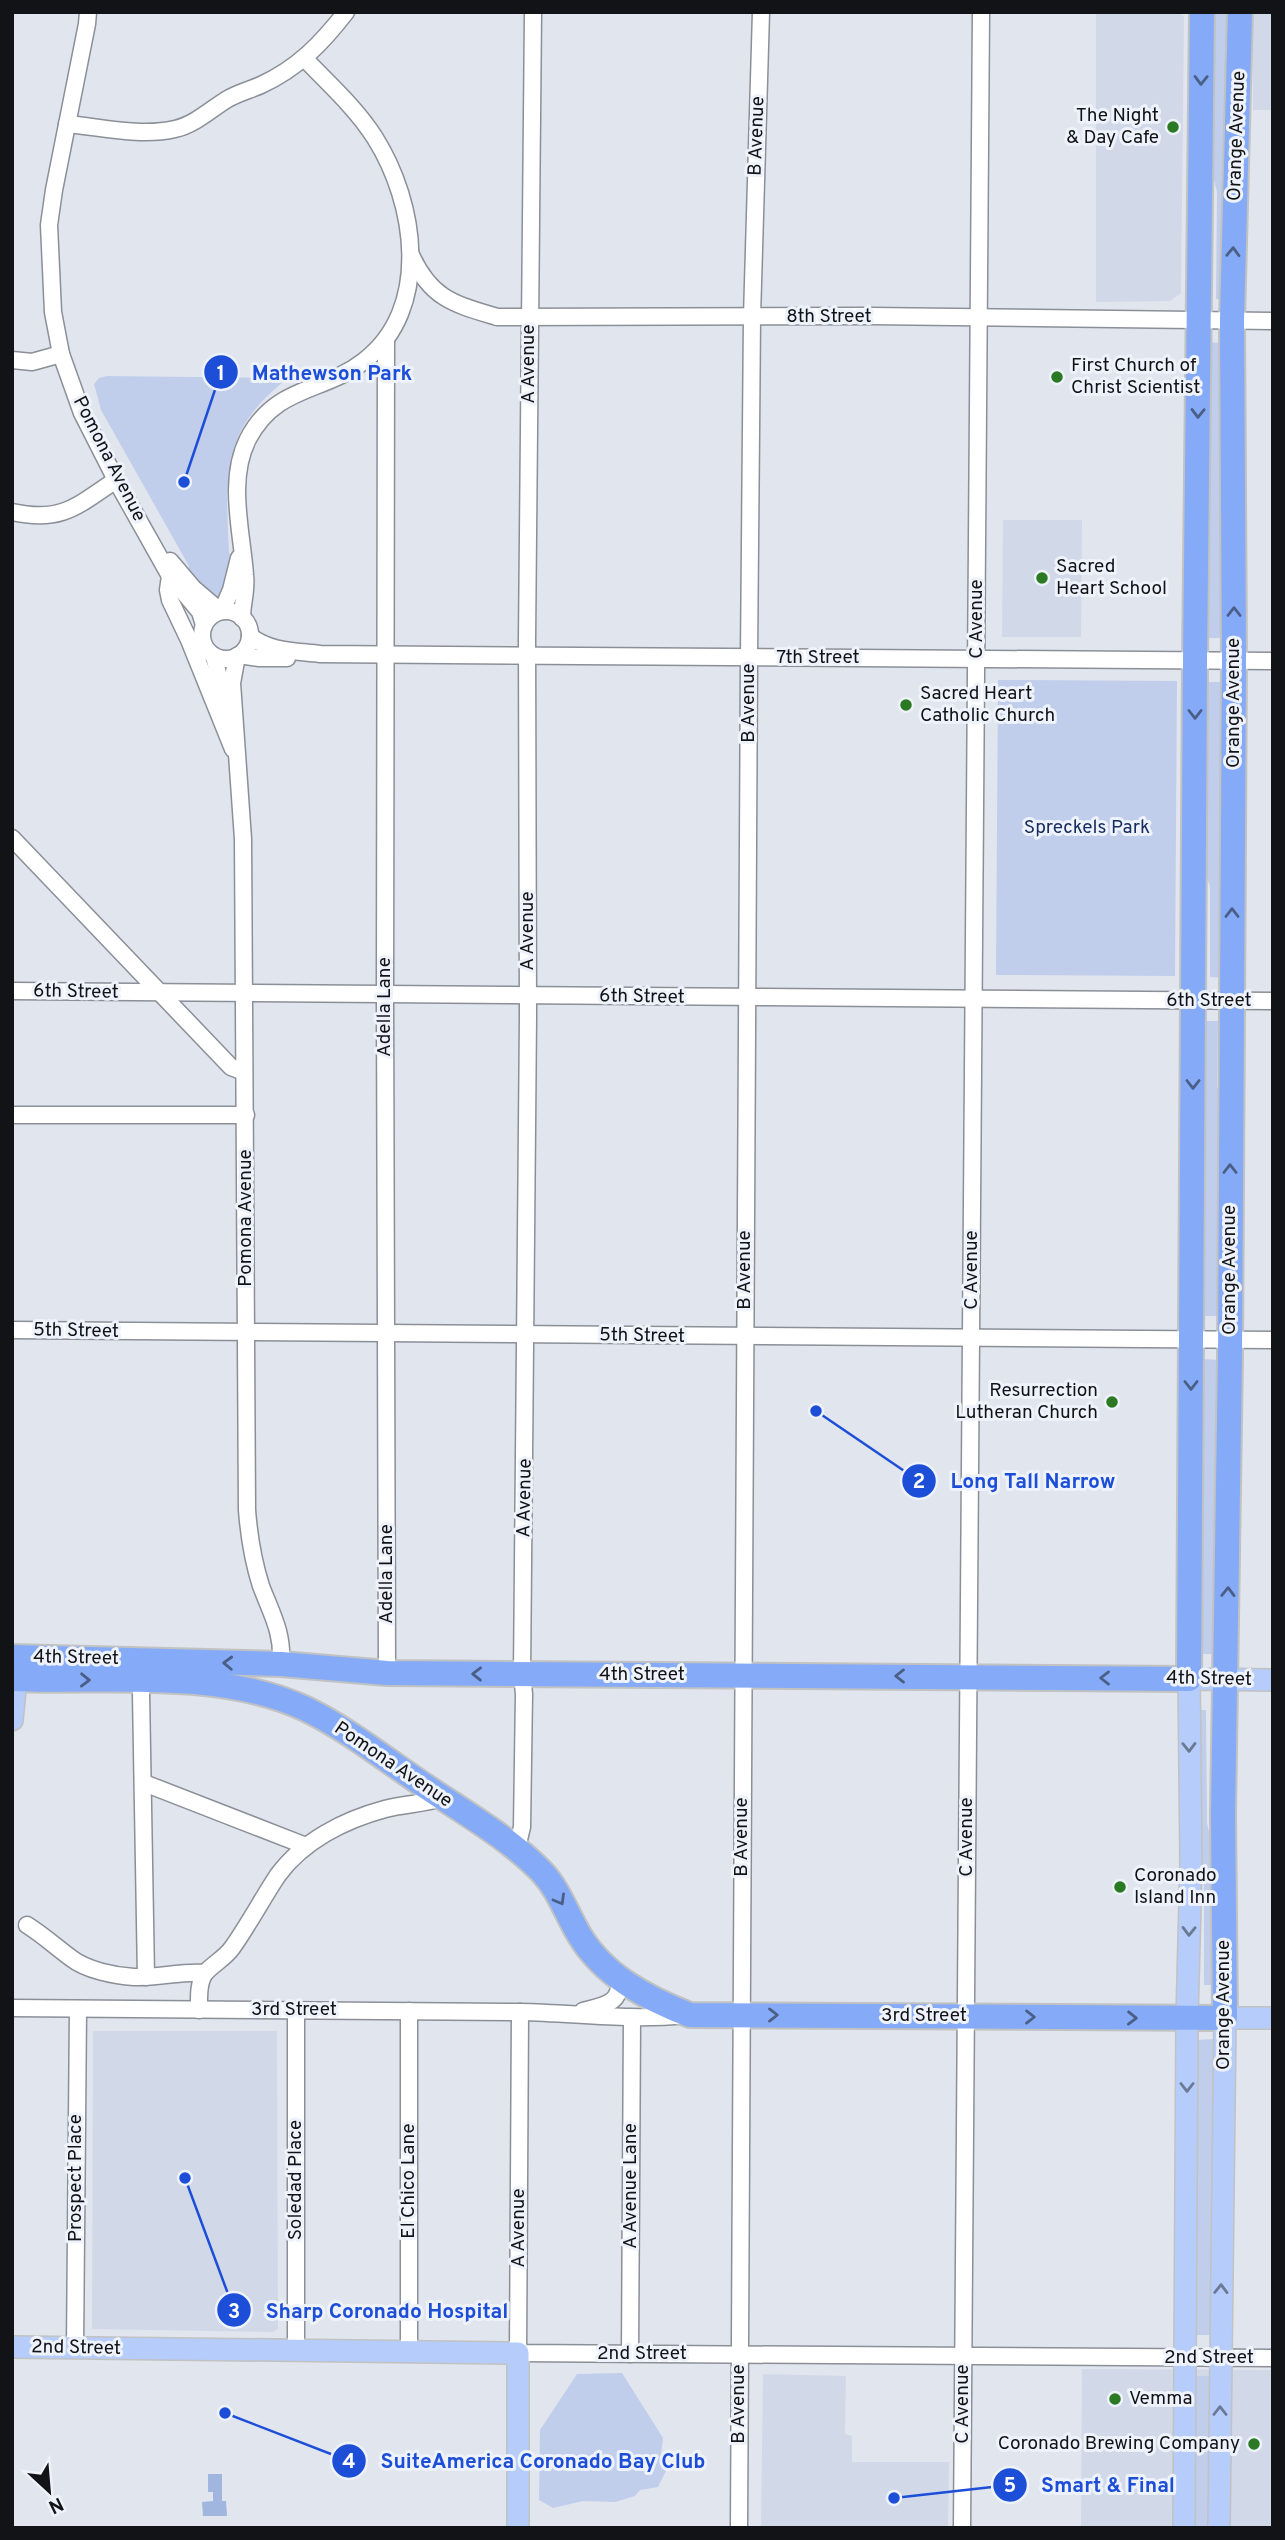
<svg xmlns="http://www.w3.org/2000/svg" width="1285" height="2540" font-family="Overpass,sans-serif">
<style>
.built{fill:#d1d9e8}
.green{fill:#c0ceeb}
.water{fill:#a1b6df}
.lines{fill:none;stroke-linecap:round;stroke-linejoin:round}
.minor-casing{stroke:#8b8f97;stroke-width:19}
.major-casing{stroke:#c1c2c2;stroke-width:24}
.highway-casing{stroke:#c1c2c2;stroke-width:28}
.minor{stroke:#fff;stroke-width:16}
.major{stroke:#b6ccfa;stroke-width:21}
.highway{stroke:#85aaf7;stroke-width:24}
.oneway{stroke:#4b5e86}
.oneway2{stroke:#6c7993}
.poi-dot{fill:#2b7922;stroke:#eef2fb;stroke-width:2.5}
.labels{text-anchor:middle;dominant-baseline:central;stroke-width:6;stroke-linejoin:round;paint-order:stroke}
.poi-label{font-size:19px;fill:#111316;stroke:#eef2fb;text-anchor:start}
.street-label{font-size:19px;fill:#111316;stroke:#eef2fb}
.park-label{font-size:19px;fill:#182e60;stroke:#eef2fb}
.leader{fill:none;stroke:#1d4ed8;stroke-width:2.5}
.callout-dot{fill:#1d4ed8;stroke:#eef2fb;stroke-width:2.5}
.mark-label{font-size:21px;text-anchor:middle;font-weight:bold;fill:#fff}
.callout-label{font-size:21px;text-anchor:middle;font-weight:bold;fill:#1d4ed8;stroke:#eef2fb;stroke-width:6;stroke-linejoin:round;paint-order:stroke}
</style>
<rect width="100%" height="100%" fill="#e1e5ee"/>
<g class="built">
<polygon points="1096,12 1179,12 1184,17 1181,293 1170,301 1096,302"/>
<rect x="1253" y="12" width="20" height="98"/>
<polygon points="1003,520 1082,520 1081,637 1002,637"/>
<polygon points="93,2031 277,2031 278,2329 273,2332 92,2329"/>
<polygon points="1082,2369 1273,2370 1273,2528 1081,2528"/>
<polygon points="763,2374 846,2376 845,2434 852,2436 852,2462 949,2462 948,2528 761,2528"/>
</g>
<g class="green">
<polygon points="1211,12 1231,12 1229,300 1216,299 1217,192 1211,168"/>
<polygon points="1208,342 1222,343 1226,638 1207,638"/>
<path d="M 107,376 L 278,378 L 282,383 C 219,434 226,480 229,553 L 233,557 L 230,578 L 218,600 L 187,573 L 189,566 L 101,410 L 94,384 L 99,378 Z"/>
<polygon points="998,680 1177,681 1175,976 996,975"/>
<polygon points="1206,682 1227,682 1224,978 1210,977 1210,886 1205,872"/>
<polygon points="1204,1021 1218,1021 1217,1086 1222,1105 1221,1316 1202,1316"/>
<polygon points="1201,1359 1220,1360 1217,1654 1200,1654"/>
<polygon points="1198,1710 1206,1710 1207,1823 1212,1845 1217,1960 1211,1985 1204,1985 1204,1867 1197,1834"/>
<polygon points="1215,2039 1214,2335 1195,2335 1196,2040"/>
<polygon points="622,2373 663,2438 660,2462 666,2471 658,2487 640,2490 635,2496 615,2502 583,2501 553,2508 539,2500 540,2430 577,2374"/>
<polygon points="1194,2376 1214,2376 1213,2528 1193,2528"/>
</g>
<polygon class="water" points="208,2474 222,2474 222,2501 226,2501 227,2516 203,2516 202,2502 213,2501 213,2492 208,2492"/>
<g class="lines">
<g class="minor-casing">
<g id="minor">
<polyline points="88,12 87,24 54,190 49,225 53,312 61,354 82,413 116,480 170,576 200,612 204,625"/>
<path d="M 67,124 C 101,127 141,137 175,129 C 194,125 210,110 226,100 C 237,93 250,90 261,85 C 298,68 322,43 346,12"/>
<path d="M 411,255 C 431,299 454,304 497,317 L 870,316 L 1273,321"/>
<polyline points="386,341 385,995 387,1673"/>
<polyline points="12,360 32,362 61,354"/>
<path d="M 12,512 C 62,523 77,506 116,480"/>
<polyline points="170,561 193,588 220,611"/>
<polyline points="170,576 168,590 170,600 189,640 233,749"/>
<polyline points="222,611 231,590 239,558"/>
<circle cx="226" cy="635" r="24"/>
<path d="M 242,618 C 242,603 247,590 245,575 C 242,532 227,480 248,439 C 276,385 323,393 364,361 C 432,309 416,203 375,138 C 356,108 329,84 305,59"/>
<path d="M 250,636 C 270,652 296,651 320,654 L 1273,661"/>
<polyline points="239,655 259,658 287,658"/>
<polyline points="214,656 226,709"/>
<path d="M 237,656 L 232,683 L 243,839 L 247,1510 C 249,1536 253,1561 261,1586 C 272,1615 283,1632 281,1664"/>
<polyline points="12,838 231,1067 244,1072"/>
<polyline points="12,991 1273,1001"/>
<polyline points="12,1115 246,1115"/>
<polyline points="12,1330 1273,1340"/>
<polyline points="141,1693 146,1977"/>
<polyline points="144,1783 306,1846"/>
<polyline points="517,1848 522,1827 524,1694 522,1675 528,1016 527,639 533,12"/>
<path d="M 27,1925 C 43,1935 56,1947 71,1958 C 86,1970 115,1976 134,1977 C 158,1978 181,1971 205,1973"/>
<path d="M 12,2008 L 520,2012 C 576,2013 630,2021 685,2015"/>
<path d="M 199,2010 C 199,1998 198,1983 205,1973 C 213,1964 225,1958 232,1948 C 249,1924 262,1899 278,1875 C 303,1841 344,1820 385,1809 C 404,1804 423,1804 442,1798"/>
<polyline points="409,2011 409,2352"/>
<path d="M 583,2011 C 605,2005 621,2004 620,1978"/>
<polyline points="520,2012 518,2353 1273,2358"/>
<polyline points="75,2348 78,2009"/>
<polyline points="296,2350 296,2010"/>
<polyline points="630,2354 632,2019"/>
<polyline points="739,2528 749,657 752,317 761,12"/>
<polyline points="962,2528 981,12"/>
</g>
</g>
<g class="major-casing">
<g id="major">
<polyline points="12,1720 16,1679"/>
<polyline points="12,2347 518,2353 518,2528"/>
<polyline points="1184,2528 1187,2019 1191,1863 1189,1679 1273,1680"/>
<polyline points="1219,2528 1225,2018 1273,2018"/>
</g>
</g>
<g class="highway-casing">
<g id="highway">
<polyline points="12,1657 281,1664 387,1673 1189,1679 1195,660 1202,12"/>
<path d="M 12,1679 C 106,1683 219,1668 306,1709 C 347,1729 385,1759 422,1784 C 463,1812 508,1837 542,1872 C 559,1890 567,1915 580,1936 C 604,1976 648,1999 690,2015 L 1225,2018 L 1223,1814 L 1230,1357 L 1234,660 L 1232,320 L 1240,12"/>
</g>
</g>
<use href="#minor" class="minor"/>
<use href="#major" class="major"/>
<use href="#highway" class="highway"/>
</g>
<defs><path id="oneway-chevron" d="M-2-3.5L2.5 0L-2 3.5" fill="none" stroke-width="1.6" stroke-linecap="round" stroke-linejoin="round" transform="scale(1.75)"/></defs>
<g class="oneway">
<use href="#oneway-chevron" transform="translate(1201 80) rotate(91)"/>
<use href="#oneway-chevron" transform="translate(1233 252) rotate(-88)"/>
<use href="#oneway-chevron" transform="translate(1198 413) rotate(91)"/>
<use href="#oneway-chevron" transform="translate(1234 612) rotate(-90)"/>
<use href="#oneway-chevron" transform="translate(1195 714) rotate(90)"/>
<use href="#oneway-chevron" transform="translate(1232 913) rotate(-90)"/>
<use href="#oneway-chevron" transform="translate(1193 1084) rotate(90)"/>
<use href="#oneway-chevron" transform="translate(1230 1169) rotate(-90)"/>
<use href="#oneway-chevron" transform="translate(1191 1385) rotate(90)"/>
<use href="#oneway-chevron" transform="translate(1228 1592) rotate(-89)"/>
<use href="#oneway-chevron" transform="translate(228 1663) rotate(-178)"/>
<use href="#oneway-chevron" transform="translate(477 1674) rotate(-179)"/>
<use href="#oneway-chevron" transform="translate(900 1676) rotate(-180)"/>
<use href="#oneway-chevron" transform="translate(1105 1678) rotate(-180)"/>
<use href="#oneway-chevron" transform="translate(85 1680) rotate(1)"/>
<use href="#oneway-chevron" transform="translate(560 1900) rotate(60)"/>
<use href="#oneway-chevron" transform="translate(773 2015)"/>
<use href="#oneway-chevron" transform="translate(1030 2017)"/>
<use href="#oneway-chevron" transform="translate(1132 2018) rotate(1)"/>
</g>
<g class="oneway2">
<use href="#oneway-chevron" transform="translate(1189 1747) rotate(89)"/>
<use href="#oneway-chevron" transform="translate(1189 1931) rotate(91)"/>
<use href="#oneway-chevron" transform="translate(1187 2087) rotate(90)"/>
<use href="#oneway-chevron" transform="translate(1221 2289) rotate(-89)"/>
<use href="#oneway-chevron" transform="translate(1220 2411) rotate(-90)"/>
</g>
<g class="poi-dot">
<circle cx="1173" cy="127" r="7"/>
<circle cx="1057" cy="377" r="7"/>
<circle cx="1042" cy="578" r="7"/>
<circle cx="906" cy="705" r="7"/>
<circle cx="1112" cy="1402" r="7"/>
<circle cx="1120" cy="1887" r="7"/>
<circle cx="1115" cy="2399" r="7"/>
<circle cx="1254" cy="2444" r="7"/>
</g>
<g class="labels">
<g class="poi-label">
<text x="1159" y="116" text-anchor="end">The Night<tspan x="1159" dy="22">&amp; Day Cafe</tspan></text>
<text x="1071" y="366">First Church of<tspan x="1071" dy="22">Christ Scientist</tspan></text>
<text x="1056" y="567">Sacred<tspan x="1056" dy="22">Heart School</tspan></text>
<text x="920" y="694">Sacred Heart<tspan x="920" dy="22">Catholic Church</tspan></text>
<text x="1098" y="1391" text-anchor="end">Resurrection<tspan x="1098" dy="22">Lutheran Church</tspan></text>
<text x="1134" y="1876">Coronado<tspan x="1134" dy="22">Island Inn</tspan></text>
<text x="1129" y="2399">Vemma</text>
<text x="1240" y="2444" text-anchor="end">Coronado Brewing Company</text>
</g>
<g class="street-label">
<text transform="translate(757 136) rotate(-88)">B Avenue</text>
<text transform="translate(1237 136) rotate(-88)">Orange Avenue</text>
<text x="829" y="317">8th Street</text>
<text transform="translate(529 364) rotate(-90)">A Avenue</text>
<text transform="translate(109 459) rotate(63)">Pomona Avenue</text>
<text transform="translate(977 619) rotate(-90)">C Avenue</text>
<text x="818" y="658">7th Street</text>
<text transform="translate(749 703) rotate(-90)">B Avenue</text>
<text transform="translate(1234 703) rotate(-90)">Orange Avenue</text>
<text transform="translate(528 931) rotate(-90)">A Avenue</text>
<text transform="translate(76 992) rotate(1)">6th Street</text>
<text transform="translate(642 997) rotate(1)">6th Street</text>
<text x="1209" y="1001">6th Street</text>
<text transform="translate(385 1007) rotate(-90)">Adella Lane</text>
<text transform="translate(246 1218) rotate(-90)">Pomona Avenue</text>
<text transform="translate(745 1270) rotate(-90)">B Avenue</text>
<text transform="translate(972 1270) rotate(-90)">C Avenue</text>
<text transform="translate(1230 1270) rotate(-90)">Orange Avenue</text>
<text transform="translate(76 1331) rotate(1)">5th Street</text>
<text transform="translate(642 1336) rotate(1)">5th Street</text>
<text transform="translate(525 1498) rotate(-89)">A Avenue</text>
<text transform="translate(387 1574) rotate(-90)">Adella Lane</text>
<text transform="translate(76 1658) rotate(1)">4th Street</text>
<text x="642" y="1675">4th Street</text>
<text transform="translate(1209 1679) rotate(1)">4th Street</text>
<text transform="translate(393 1765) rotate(34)">Pomona Avenue</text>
<text transform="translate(742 1837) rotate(-90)">B Avenue</text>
<text transform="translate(967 1837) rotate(-90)">C Avenue</text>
<text transform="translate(1224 2005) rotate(-90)">Orange Avenue</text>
<text x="294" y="2010">3rd Street</text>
<text x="924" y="2016">3rd Street</text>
<text transform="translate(76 2178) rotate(-90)">Prospect Place</text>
<text transform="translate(296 2180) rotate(-90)">Soledad Place</text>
<text transform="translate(409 2181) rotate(-90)">El Chico Lane</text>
<text transform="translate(631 2186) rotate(-90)">A Avenue Lane</text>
<text transform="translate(519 2228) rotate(-90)">A Avenue</text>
<text transform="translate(76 2348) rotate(1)">2nd Street</text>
<text x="642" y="2354">2nd Street</text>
<text x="1209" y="2358">2nd Street</text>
<text transform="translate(739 2404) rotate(-90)">B Avenue</text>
<text transform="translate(963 2404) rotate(-90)">C Avenue</text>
</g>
<g class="park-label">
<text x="1087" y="828">Spreckels Park</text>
</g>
</g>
<path class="leader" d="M184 482L221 372M816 1411L919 1481M185 2178L234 2310M225 2413L349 2461M894 2498L1010 2485"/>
<g class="callout-dot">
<circle cx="184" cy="482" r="7"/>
<circle cx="816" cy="1411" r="7"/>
<circle cx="185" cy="2178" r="7"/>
<circle cx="225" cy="2413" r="7"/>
<circle cx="894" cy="2498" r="7"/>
<circle cx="221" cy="372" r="18"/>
<circle cx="919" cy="1481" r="18"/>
<circle cx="234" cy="2310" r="18"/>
<circle cx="349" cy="2461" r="18"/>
<circle cx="1010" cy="2485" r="18"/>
</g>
<g class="mark-label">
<text x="221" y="380">1</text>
<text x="919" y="1488">2</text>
<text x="234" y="2318">3</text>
<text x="349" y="2468">4</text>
<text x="1010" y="2492">5</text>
</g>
<g class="callout-label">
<text x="332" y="380">Mathewson Park</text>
<text x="1033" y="1488">Long Tall Narrow</text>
<text x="387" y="2318">Sharp Coronado Hospital</text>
<text x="543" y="2468">SuiteAmerica Coronado Bay Club</text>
<text x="1108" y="2492">Smart &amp; Final</text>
</g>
<rect width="1285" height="2540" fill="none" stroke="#111316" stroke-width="28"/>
<g transform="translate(49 2491) rotate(154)" stroke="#eef2fb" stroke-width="5" paint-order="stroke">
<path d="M0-5L12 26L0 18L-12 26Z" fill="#111316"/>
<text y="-10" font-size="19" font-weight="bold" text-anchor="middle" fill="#111316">N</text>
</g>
</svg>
